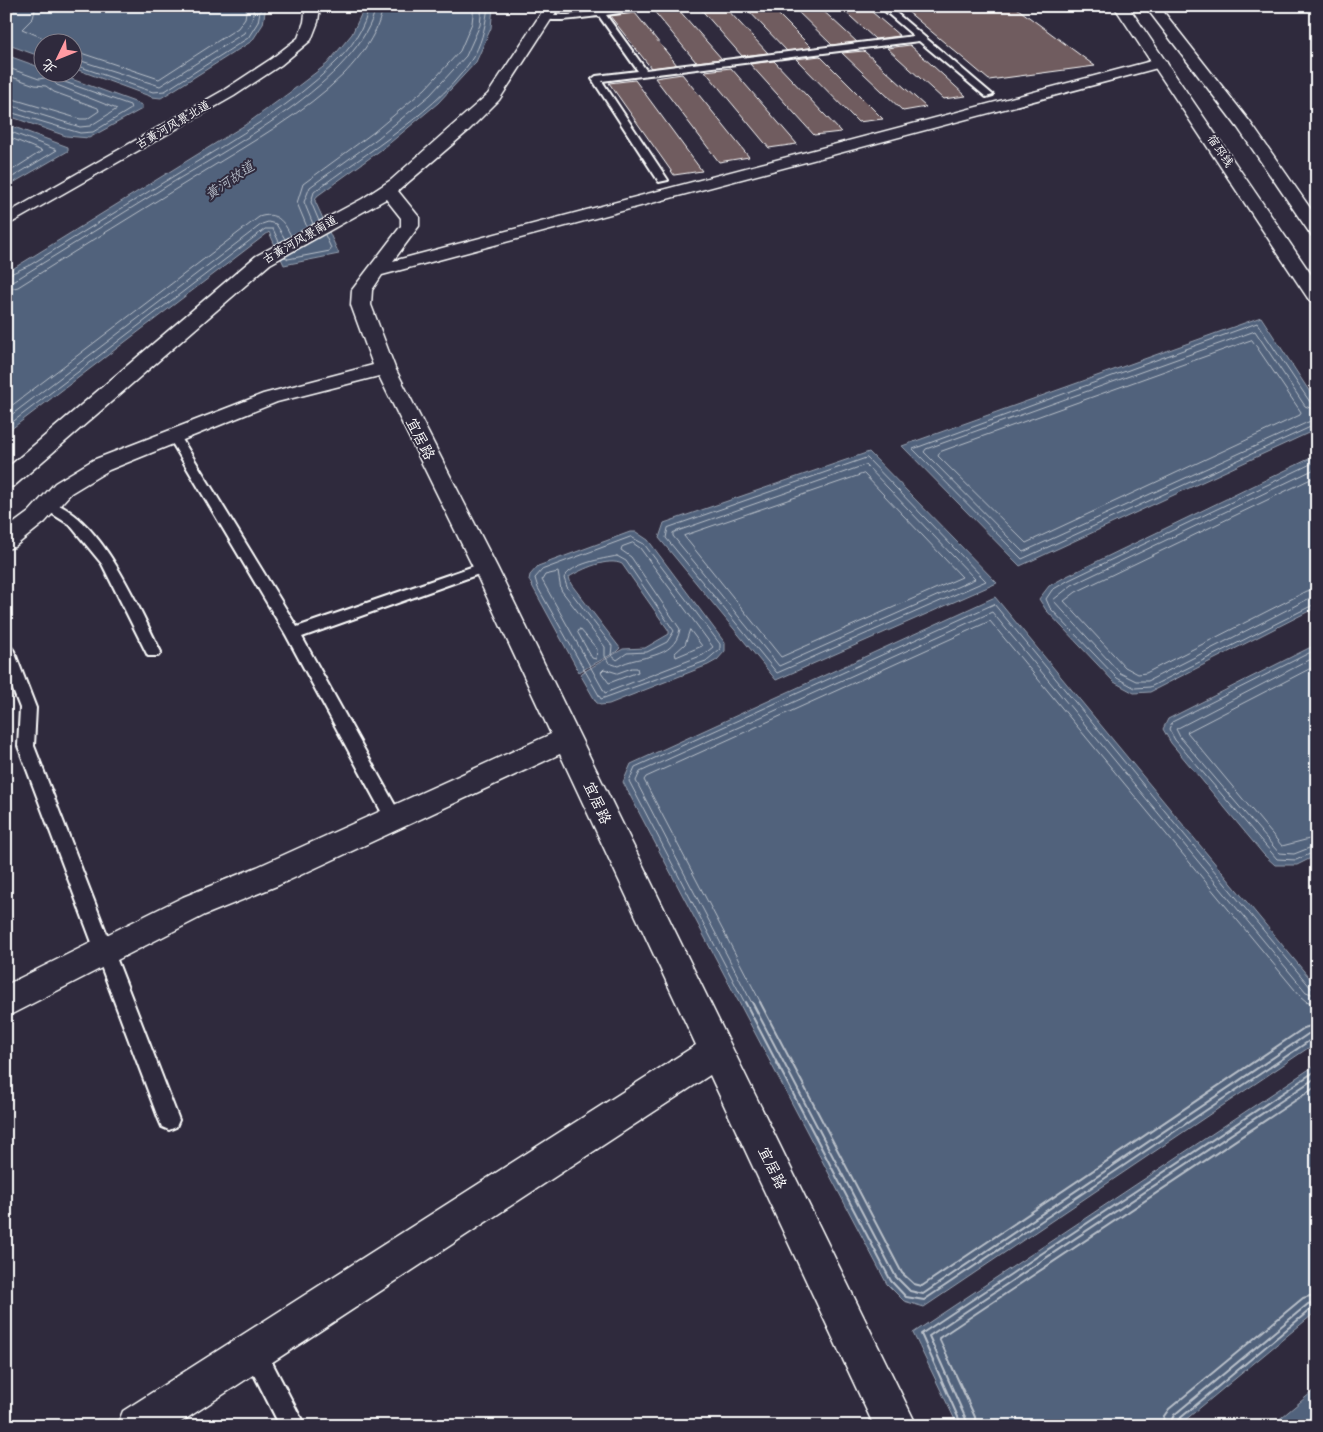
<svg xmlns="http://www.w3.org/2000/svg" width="1323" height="1432" font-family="'Architects Daughter','LXGW WenKai TC',sans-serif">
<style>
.water{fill:#51627b;stroke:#97a1b0}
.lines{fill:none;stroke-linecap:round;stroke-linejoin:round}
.shore-far1{stroke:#b9c0ca;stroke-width:1}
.shore{stroke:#b9c0ca;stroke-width:2}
.building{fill:#705b5e;stroke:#fff}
.lane-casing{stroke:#fff;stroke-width:4}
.street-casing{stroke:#fff;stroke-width:3}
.primary-casing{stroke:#fff;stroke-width:3}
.lane{fill:#2f2a3d;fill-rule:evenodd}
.street{fill:#2f2a3d;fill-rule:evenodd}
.primary{fill:#2f2a3d;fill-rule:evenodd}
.labels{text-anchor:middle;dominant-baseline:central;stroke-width:4;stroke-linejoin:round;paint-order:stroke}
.far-street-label{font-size:12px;fill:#fff;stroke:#2f2a3d}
.far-water-label{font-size:14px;font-style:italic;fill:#b1b8c4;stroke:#2f2a3d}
.street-label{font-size:15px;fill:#fff;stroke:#2f2a3d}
</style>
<rect width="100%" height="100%" fill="#2f2a3d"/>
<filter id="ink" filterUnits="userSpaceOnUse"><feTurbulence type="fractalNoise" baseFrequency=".02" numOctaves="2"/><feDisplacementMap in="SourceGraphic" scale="10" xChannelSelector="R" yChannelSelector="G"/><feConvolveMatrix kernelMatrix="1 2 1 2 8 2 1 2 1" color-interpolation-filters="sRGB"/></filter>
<g filter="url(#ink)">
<g class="water">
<polygon points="23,6 266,6 263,24 252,41 161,98 152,97 73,68 72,42 42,42 42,57 6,44 6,13"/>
<polygon points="365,6 493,6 491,28 476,62 438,103 385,147 317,196 315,201 339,254 284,265 269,232 6,433 6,273 245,125 289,93 327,64 352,34"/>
<polygon points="6,55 42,68 42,72 55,73 132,101 142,105 142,109 89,138 66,136 6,115"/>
<polygon points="6,124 68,147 68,151 6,187"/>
<polygon points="1261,317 1317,403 1317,429 1020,566 902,446"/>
<polygon points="869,452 997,583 776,680 659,538 664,523"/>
<polygon points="1317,455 1317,607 1150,692 1134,693 1114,682 1046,610 1039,599 1049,586 1067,576"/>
<path d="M 630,532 L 636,532 L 648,540 L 725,643 L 725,651 L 717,660 L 708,665 L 609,704 L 600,705 L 596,702 L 580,674 L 623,649 L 645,648 L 669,634 L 669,631 L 622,564 C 608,557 582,569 569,577 L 571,584 L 620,648 L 616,652 L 579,672 L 529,580 L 530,575 L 538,566 Z"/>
<polygon points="995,597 1317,987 1317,1042 924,1307 904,1301 887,1284 623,782 631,764"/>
<polygon points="1317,644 1317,855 1297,865 1275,865 1264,855 1171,743 1163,729 1168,719"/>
<polygon points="1317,1064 1317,1311 1178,1426 958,1426 913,1333"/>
<polygon points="1317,1388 1317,1426 1271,1426"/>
</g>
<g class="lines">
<g class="shore-far1">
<polyline points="36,6 33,18 22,29 53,42"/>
<polyline points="72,50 159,79 238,28 245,18 247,6"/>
<polyline points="72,58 160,86 244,33 252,20 254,6"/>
<polyline points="72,64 153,92 165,91 248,38 258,22 261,6"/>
<polyline points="6,67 39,79 49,77 57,85 117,109 90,126 80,127 6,104"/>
<polyline points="6,75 35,85 46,86 54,92 98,108 99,111 87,119 80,119 6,97"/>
<polyline points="6,111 80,133 93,132 131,109 130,105 59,80 56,72"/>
<polyline points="6,130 57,150 6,181"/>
<polyline points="6,136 42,151 6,174"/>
<path d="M 319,221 L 311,202 L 314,192 C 363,154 444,108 475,54 C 483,39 486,22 488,6"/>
<polyline points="313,224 304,202 310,187 378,138 430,95 466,56 480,25 482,6"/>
<polyline points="307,227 297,203 303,184 374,132 425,89 460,51 472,23 474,6"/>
<polyline points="285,257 288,259 330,251 331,248 325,235"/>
<path d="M 6,276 L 30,265 C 82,233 133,201 185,169 C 236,138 291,106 334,64 C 351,48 365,29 369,6"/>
<path d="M 6,283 L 14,281 C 63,250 113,220 162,189 C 223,151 362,80 376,6"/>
<path d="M 6,290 L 18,287 C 80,248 142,210 205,171 C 252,142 304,113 344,74 C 362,55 379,32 383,6"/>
<polygon points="1252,340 1301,412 1300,415 1026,543 938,456 940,452"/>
<polyline points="1317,405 1310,402 1257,323 913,449 1022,559 1317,424"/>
<path d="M 6,410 L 259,217 C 276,211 284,221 291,236"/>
<polyline points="1317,411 1305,406 1255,331 926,449 924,452 1023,552 1317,418"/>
<polyline points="6,419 262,224 268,222 276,224 285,239"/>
<polyline points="6,427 265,229 273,229 279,242"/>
<polygon points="867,458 986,581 777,673 666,538 668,528"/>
<polyline points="1317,461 1069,580 1052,590 1046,599 1050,608 1117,678 1135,688 1150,687 1317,603"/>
<polygon points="866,465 975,579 779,666 673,536 673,533"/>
<polyline points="1317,468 1072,585 1053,600 1120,673 1136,681 1148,681 1310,598 1317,597"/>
<polygon points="864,474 962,577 781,657 684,536"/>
<polyline points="1317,476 1076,592 1064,601 1125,667 1138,674 1146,673 1307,591 1317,589"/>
<polygon points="631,537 644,544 720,644 720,649 706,661 601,699 538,588 535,578 542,570"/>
<path d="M 633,543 L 640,548 L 713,647 L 703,655 L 605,693 L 542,580 L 545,575 L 558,572 L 561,590 L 605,647 L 605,656 L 609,663 L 618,666 C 640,654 674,661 680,629 L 631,557 L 621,550 L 622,547 Z"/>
<path d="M 617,556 L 626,561 L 674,631 L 667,642 L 647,652 L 627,653 L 617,660 L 611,655 L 612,646 L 567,587 L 564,578 C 572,563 602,559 617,556 Z"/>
<polygon points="580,629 597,649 596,659 592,658 578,633"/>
<polygon points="690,630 702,646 676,657 675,653 685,644"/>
<polyline points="1317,649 1172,722 1169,729 1175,740 1277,859 1296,860 1317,851"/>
<polyline points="1317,656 1176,729 1180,737 1279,853 1294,854 1317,845"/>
<polyline points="1317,665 1187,732 1282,846 1317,837"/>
<polygon points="632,668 637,668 638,672 609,683 601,672 604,669 617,673"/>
<polyline points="745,1003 629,781 635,767 994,604 1311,988 1317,990"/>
<polyline points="752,1003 636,781 640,772 992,612 1306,992 1317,996"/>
<polyline points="761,1003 644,780 646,777 990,621 1300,996 1307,1002 1313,1003"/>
</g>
<g class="shore">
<polyline points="745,1002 891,1281 906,1297 924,1300 1312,1039 1317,1038"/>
<polyline points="752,1002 896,1277 910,1291 923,1294 1308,1034 1317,1032"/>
<polyline points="760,1002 902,1273 914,1284 922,1286 1304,1028 1317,1024"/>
<polyline points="1307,1002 1317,1004"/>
<polyline points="962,1426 921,1334 1317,1070"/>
<polyline points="969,1426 929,1336 1317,1077"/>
<polyline points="976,1426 975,1417 939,1338 1317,1086"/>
<polyline points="1162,1426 1164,1416 1169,1409 1303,1298 1317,1294"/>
<polyline points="1169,1426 1174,1415 1308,1304 1317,1301"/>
<polyline points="1176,1426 1178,1420 1311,1309 1317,1308"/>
</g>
</g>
<g class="building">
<polygon points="698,6 724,6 768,53 742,56"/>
<polygon points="744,6 770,6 812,48 787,51"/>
<polygon points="792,6 818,6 857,42 832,45"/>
<polygon points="839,6 865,6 900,36 875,39"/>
<polygon points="901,6 1014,6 1095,66 989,80"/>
<polygon points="677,8 722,59 696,62 653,10"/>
<polygon points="635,13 677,65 651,68 610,16"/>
<polygon points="910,45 966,96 943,99 887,48"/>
<polygon points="864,51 926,107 903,111 842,53"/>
<polygon points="820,56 883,119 858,122 796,59"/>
<polygon points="774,61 841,132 814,135 750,64"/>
<polygon points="731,68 797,144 769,148 705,71"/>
<polygon points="682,74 749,157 719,162 655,78"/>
<polygon points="635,80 702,171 674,175 609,83"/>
</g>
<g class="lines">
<g class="lane-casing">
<g id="lane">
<path d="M 639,6 L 665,6 L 606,15 L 646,70 L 914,36 L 879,6 L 888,6 L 993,95 L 986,97 L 919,41 L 602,81 L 668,180 L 659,182 L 592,79 L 596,76 L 638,71 L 599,16 C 586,17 552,24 542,17 L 546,15 L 568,15 Z"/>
<polygon points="174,432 180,436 297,627 480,564 490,564 492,567 490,570 302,637 400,814 403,819 400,824 394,826 388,824 286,635 168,436"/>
<path d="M 48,501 C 101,515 138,607 161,652 L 158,656 L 148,656 L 102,564 L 70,525 L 43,508 L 41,505 L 43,502 Z"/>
<polygon points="6,646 11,647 14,651 36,708 34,746 179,1120 176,1127 169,1130 162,1127 159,1120 18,746 20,708 6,672"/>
<polygon points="254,1339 262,1343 305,1426 280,1426 242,1351 246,1343"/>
</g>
</g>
<g class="street-casing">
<g id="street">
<polygon points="306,6 320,6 318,22 311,40 281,65 234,96 6,226 6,214 224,90 271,59 298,38 304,22"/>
<polygon points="540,6 554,6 556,12 499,100 468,131 398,191 419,217 419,226 393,261 1155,60 1165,60 1167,63 1165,66 382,275 372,290 371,305 395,368 497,567 917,1426 874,1426 710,1075 175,1426 117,1426 123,1411 696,1045 560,754 279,885 205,915 6,1017 6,985 183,897 257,867 551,734 473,567 379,376 277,402 109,470 71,493 45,522 14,547 6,549 6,529 29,512 55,483 93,460 263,394 373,365 351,305 352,290 401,226 401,218 386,199 270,264 14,486 6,488 6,469 256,256 362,199 391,180 488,94 542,12"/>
</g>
</g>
<g class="primary-casing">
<g id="primary">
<polygon points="1114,6 1128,6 1317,283 1317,303 1310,301 1307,297"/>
<polygon points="1145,6 1159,6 1250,122 1317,218 1317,236 1311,235 1238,128"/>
</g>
</g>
<use href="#lane" class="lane"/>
<use href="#street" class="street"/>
<use href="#primary" class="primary"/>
</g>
</g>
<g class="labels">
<g class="far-street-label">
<text transform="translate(173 125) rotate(-30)">古黄河风景北道</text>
<text transform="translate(1220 151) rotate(56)">宿邳线</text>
<text transform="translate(300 240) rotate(-30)">古黄河风景南道</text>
</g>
<g class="far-water-label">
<text transform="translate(230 181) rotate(-35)">黄河故道</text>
</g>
<g class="street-label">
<text transform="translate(420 439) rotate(63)">宜居路</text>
<text transform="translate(597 803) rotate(65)">宜居路</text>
<text transform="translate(772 1168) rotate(64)">宜居路</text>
</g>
</g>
<rect width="1323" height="1432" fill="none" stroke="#2f2a3d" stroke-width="25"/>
<rect x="12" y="12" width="1298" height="1407" fill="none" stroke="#fff" stroke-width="2" filter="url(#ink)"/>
<g transform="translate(58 58) rotate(227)"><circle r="24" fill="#2f2a3d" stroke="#827f8b"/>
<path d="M0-4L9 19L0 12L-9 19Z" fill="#ff9aa2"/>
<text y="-8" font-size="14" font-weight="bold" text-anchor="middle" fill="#ffffff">北</text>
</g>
</svg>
